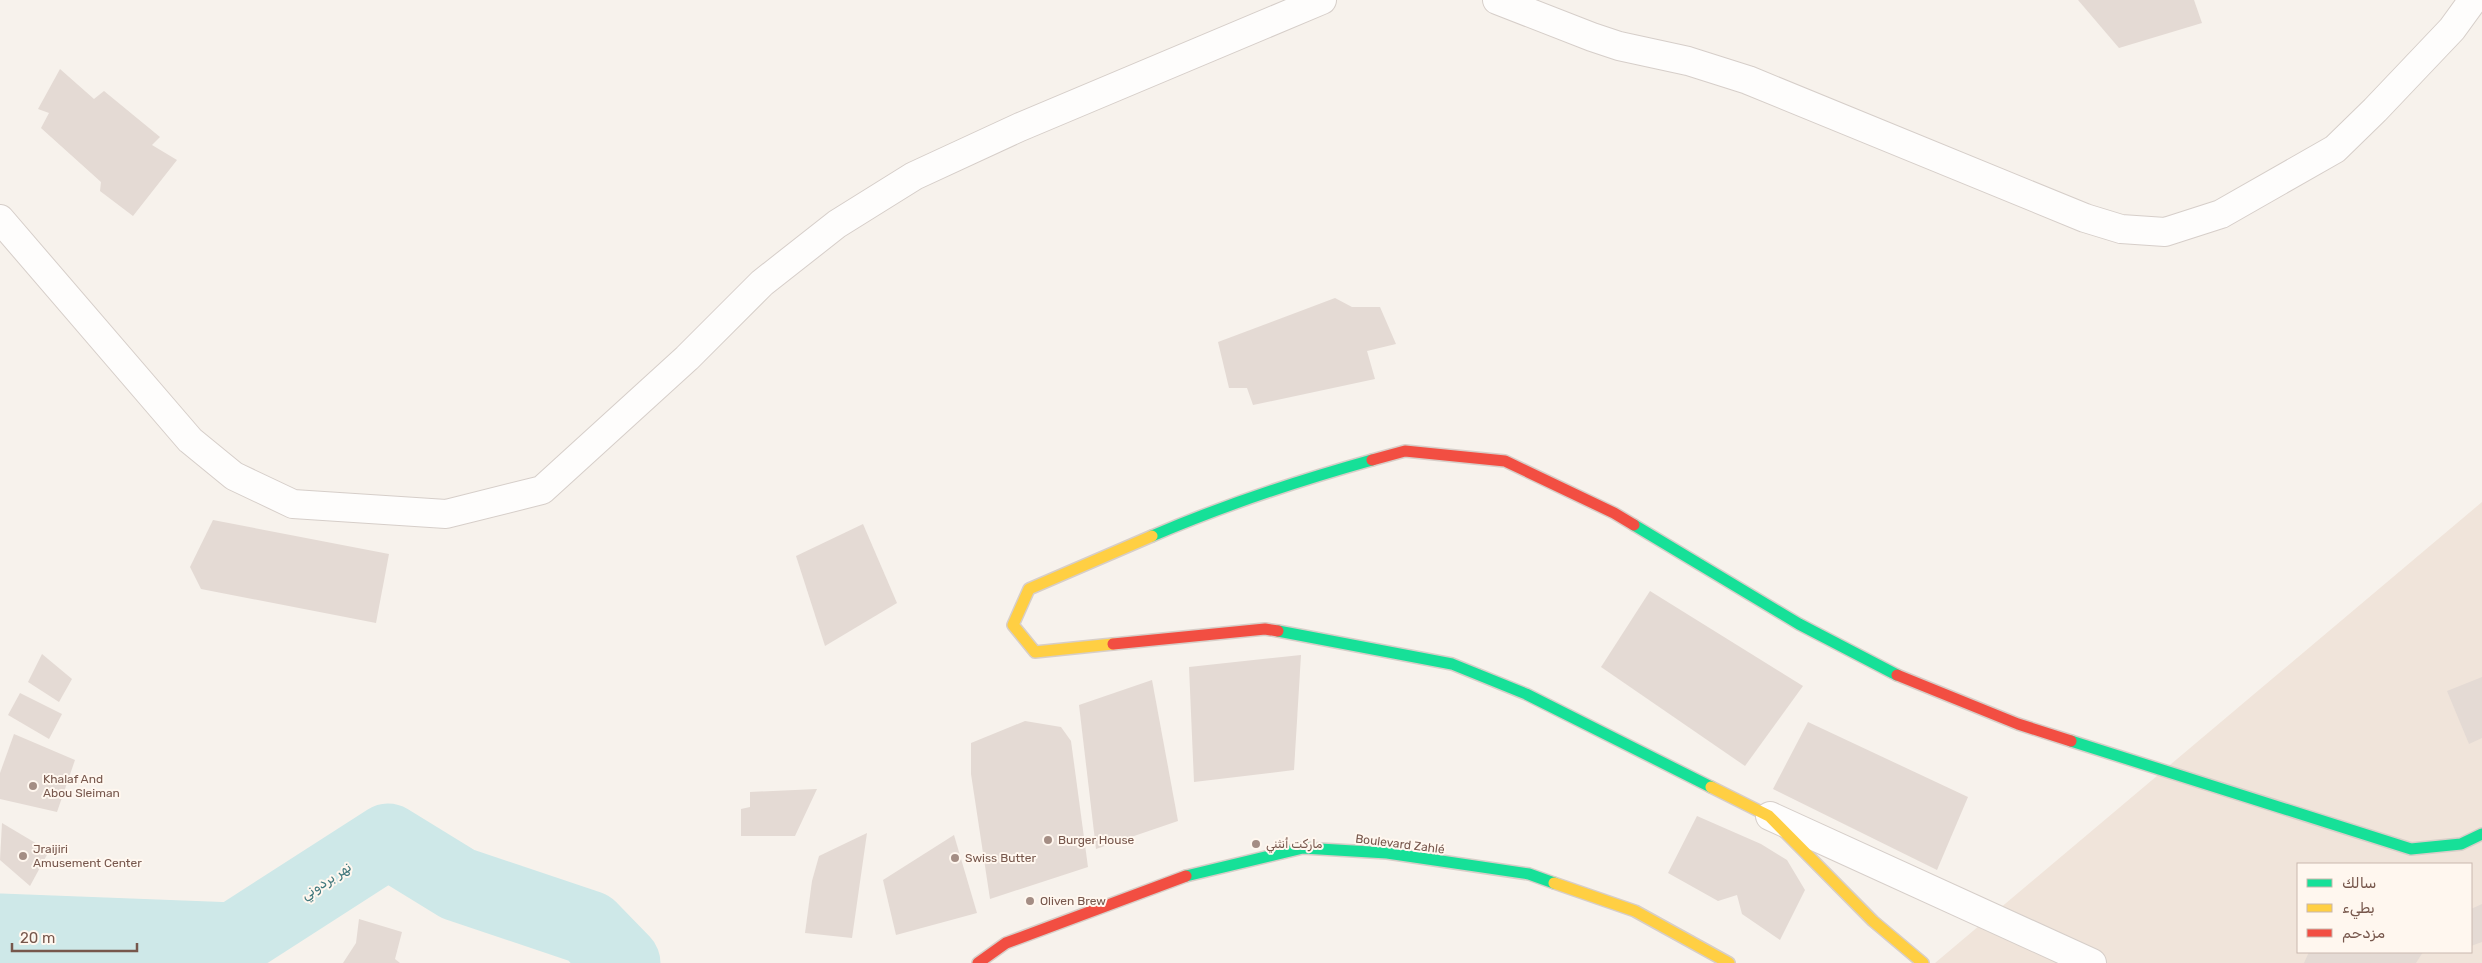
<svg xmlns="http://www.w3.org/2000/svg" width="2482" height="963" font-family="Rubik,'Noto Sans Arabic',sans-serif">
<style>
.residential{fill:#f0e4da;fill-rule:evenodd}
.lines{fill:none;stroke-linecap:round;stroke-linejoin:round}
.river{stroke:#cee8e8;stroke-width:75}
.building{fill:#e4dad4}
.street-casing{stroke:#d6cec9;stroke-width:30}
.fast-casing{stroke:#d7cec8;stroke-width:14}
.slow-casing{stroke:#d7cec8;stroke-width:14}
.jam-casing{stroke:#d7cec8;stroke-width:14}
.street{stroke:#fefdfc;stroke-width:28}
.fast{stroke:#16e098;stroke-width:11}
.slow{stroke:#ffcf43;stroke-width:11}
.jam{stroke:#f24e42;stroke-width:11}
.poi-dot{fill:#a48d84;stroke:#fff7ef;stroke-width:2}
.labels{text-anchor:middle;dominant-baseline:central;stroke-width:4;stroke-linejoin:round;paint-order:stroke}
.poi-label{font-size:12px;fill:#77574c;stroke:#fff7ef;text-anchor:start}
.street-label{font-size:12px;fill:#77574c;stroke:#fff7ef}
.water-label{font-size:14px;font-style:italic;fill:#40777c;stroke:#fff7ef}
</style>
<rect width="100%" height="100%" fill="#f7f2ec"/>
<path class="residential" d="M 2482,502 L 2482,963 L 1935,963 ZM 2298,864 L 2471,864 L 2471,952 L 2298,952 Z"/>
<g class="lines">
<polyline class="river" points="0,931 234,940 388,841 458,884 589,928 623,963"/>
</g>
<g class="building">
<polygon points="2078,0 2194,0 2202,23 2119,48"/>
<polygon points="60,69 94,99 104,91 160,137 152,145 177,160 133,216 100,191 101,182 41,128 49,113 38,109"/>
<polygon points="1335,298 1352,307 1380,307 1396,344 1367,351 1375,379 1253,405 1247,388 1229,388 1218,342"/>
<polygon points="213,520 389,554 376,623 201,589 190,567"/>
<polygon points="863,524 897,603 825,646 796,556"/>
<polygon points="1650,591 1803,686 1745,766 1601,667"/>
<polygon points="42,654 72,679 59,702 28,682"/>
<polygon points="1301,655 1294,770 1194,782 1189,667"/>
<polygon points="2482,677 2482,738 2469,744 2447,691"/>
<polygon points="1152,680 1178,821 1096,849 1079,705"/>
<polygon points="20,693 62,714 49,739 8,715"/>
<polygon points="1025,721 1061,727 1071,741 1088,867 990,899 971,774 971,743"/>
<polygon points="1808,722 1968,797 1937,870 1773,789"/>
<polygon points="14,734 75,760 57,812 0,799 0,773"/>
<polygon points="817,789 795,836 741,836 741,809 750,807 750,792"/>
<polygon points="1697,816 1761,844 1787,860 1805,890 1780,940 1742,914 1737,895 1718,901 1668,873"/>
<polygon points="2,823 49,851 30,886 0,860"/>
<polygon points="867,833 852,938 805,933 812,881 819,856"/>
<polygon points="954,835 977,913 896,935 883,880"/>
<polygon points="2482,904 2482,942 2471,946 2471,909"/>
<polygon points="359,919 402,932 395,959 400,963 343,963 356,943"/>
<polygon points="2309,952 2423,952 2416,963 2304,963"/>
</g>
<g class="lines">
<g class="street-casing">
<g id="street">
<polyline points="1497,0 1592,37 1619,46 1688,61 1748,80 2085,218 2121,229 2165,232 2221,214 2335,149 2375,110 2452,29 2473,0"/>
<polyline points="0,219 190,440 234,476 293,504 446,514 542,490 687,358 762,283 837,224 914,176 1020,127 1322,0"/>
<polyline points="1770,816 2092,963"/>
</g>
</g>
<g class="fast-casing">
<g id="fast">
<polyline points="1634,525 1799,624 1897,675"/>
<path d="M 1152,536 C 1224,505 1297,481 1372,460"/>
<polyline points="1278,631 1452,664 1526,694 1711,787"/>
<polyline points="2071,741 2411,849 2461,844 2482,834"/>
<polyline points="1186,876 1303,848 1387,853 1529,874 1554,883"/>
</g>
</g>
<g class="slow-casing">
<g id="slow">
<polyline points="1113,644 1035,652 1013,625 1029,589 1152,536"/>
<polyline points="1711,787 1769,816 1873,921 1923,963"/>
<polyline points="1554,883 1635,911 1729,963"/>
</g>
</g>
<g class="jam-casing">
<g id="jam">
<polyline points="1372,460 1405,451 1505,461 1614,513 1634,525"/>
<polyline points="1113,644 1265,629 1278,631"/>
<polyline points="1897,675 2018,724 2071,741"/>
<polyline points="978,963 1006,943 1186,876"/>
</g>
</g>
<use href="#street" class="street"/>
<use href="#fast" class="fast"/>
<use href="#slow" class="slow"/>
<use href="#jam" class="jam"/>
</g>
<g class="poi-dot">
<circle cx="33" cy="786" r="5"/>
<circle cx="1048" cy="840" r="5"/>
<circle cx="1256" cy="844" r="5"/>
<circle cx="23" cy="856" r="5"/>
<circle cx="955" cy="858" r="5"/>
<circle cx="1030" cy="901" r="5"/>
</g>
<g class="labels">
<g class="poi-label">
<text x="43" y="779">Khalaf And<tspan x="43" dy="14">Abou Sleiman</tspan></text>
<text x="1058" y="840">Burger House</text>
<text x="1266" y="844">ماركت أنثني</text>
<text x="33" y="849">Jraijiri<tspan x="33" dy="14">Amusement Center</tspan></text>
<text x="965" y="858">Swiss Butter</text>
<text x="1040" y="901">Oliven Brew</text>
</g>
<g class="street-label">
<text transform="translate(1400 844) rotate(7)">Boulevard Zahlé</text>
</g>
<g class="water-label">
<text transform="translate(326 881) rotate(-33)">نهر بردوني</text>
</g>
</g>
<rect x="2297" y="863" width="175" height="90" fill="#fff7ef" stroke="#c9b7ae"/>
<rect x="2307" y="879" width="25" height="8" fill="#16e098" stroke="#c9b7ae"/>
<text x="2342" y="888" font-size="15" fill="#77574c">سالك</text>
<rect x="2307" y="904" width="25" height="8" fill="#ffcf43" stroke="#c9b7ae"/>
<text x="2342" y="913" font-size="15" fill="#77574c">بطيء</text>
<rect x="2307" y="929" width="25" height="8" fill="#f24e42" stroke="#c9b7ae"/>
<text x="2342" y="938" font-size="15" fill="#77574c">مزدحم</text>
<path d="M12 943v8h125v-8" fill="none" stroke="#77574c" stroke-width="2.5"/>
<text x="20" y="943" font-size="15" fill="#77574c" stroke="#fff7ef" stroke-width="4" paint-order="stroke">20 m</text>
</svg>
